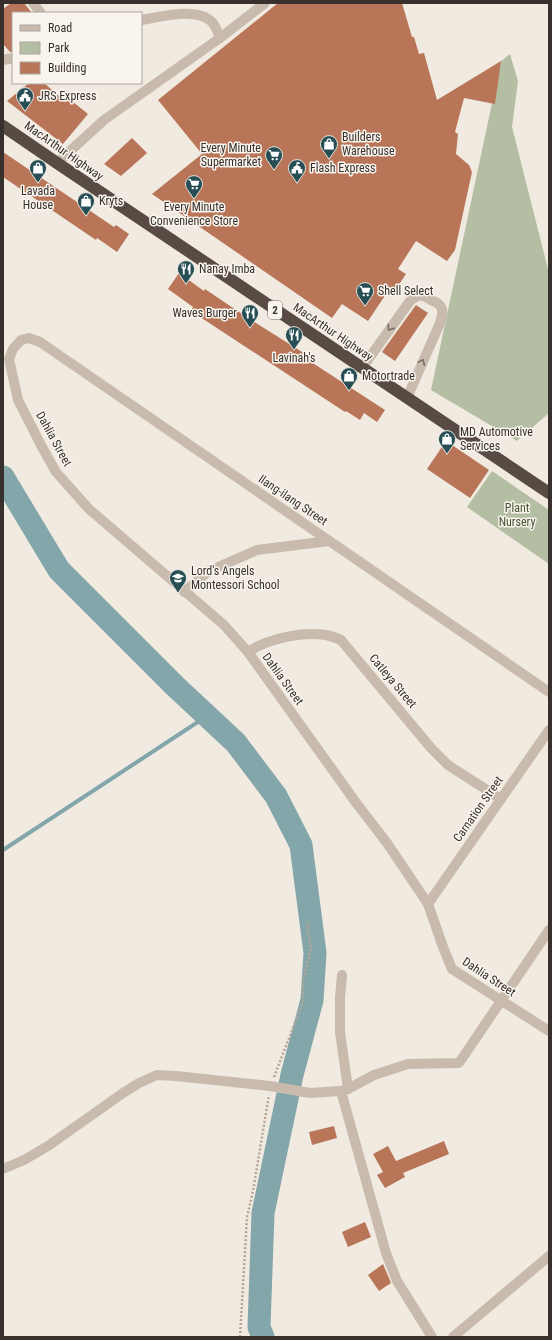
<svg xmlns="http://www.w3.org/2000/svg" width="552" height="1340" font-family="'Roboto Condensed',sans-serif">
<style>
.green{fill:#b3bea3}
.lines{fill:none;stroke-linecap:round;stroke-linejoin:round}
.stream{stroke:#83a6aa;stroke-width:4}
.river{stroke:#83a6aa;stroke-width:23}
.building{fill:#b87558}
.path{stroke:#b3a698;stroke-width:2.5;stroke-dasharray:2 2;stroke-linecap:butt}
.minor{stroke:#c8bbae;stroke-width:10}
.highway{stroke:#574b44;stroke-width:12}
.oneway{stroke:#786f66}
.labels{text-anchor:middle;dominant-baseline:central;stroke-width:3;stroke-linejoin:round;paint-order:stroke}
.shield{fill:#f9f4ed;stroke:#716b66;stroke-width:1}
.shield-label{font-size:11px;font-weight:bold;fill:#37302c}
.poi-label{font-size:12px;fill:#37302c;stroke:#f9f4ed;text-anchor:start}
.street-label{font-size:12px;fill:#37302c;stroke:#f9f4ed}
.park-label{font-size:12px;fill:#455332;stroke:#f9f4ed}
</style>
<rect width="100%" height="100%" fill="#f1eae1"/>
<g class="green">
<polygon points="510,54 518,81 512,127 549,273 549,413 517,441 431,390 501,61"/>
<polygon points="492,471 549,510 549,564 467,507"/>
</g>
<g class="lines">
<polyline class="stream" points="3,850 207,716"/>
<polyline class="river" points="3,477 59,570 175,686 236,743 276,796 301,845 315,953 312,1000 292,1075 263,1213 259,1327 263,1337"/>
</g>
<g class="building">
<polygon points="11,3 24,3 32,13 13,13 13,52 10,52 3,44 3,9"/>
<polygon points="278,3 402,3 412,37 414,37 419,54 424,53 437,100 501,61 495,104 464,98 455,132 458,134 456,154 469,165 472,172 455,250 447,261 416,241 398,269 406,274 396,289 390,288 368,321 342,304 332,318 152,194 202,154 158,100"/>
<polygon points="29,83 44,83 59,96 62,93 88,114 63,144 7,101"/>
<polygon points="132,138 147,153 121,176 104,164"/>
<polygon points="3,152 114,227 116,225 129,234 117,252 97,238 96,240 3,177"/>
<polygon points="179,273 204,291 205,289 245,316 310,357 308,360 385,410 377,422 364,413 360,420 346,411 345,412 191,311 193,307 168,289"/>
<polygon points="416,305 428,313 395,361 382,352"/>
<polygon points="446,441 489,470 470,498 427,469"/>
<polygon points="334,1126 337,1138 312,1145 309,1132"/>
<polygon points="444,1141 449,1154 403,1173 405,1177 385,1188 377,1175 383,1172 373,1154 388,1146 396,1161"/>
<polygon points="365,1222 371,1237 348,1247 342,1232"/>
<polygon points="383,1264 391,1283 379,1291 368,1275"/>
</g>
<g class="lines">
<g class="path">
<polyline points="274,1077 303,1002 303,981 311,949 307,922"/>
<polyline points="240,1337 247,1217 253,1191 269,1095"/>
</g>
<g class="minor">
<polyline points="33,3 41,13"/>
<path d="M 141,20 C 161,17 198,6 213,23 C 216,27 218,33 220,38"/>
<polyline points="3,60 13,58"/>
<polyline points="57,163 104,120 220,38 265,3"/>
<path d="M 362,368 L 410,301 C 419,293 423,295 433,301 C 436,302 439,303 441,307 C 444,311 441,318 440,323 L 407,398"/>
<polyline points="184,592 209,571 257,550 329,541"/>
<path d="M 248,652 C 267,639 302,631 326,635 C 331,636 336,638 341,640 L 431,748 L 448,765 L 501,799"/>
<polyline points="549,692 40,342 29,338 21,340 13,349 9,359 18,400 42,447 56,472 89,509 224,625 248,652 357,804 387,843 428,904 443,947 452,969 549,1031"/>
<polyline points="428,904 549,730"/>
<polyline points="342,975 340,997 340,1032 348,1089"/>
<polyline points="341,1091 386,1253 397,1281 432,1337"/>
<polyline points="3,1169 24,1160 48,1146 123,1093 139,1083 157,1075 176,1076 270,1086 310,1093 341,1091 348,1089 374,1075 408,1064 459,1063 549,930"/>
<polyline points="453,1337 549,1256"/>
</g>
<polyline class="highway" points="3,126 57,163 549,493"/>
</g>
<defs><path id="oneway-chevron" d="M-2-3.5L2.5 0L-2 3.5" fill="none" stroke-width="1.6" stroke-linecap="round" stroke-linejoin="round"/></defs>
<g class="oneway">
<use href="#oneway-chevron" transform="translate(390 328) rotate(125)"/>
<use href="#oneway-chevron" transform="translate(422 362) rotate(-66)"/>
</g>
<defs>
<g id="civic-pin" transform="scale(0.9)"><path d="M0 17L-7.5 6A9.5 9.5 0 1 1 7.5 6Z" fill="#264e54" stroke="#f9f4ed"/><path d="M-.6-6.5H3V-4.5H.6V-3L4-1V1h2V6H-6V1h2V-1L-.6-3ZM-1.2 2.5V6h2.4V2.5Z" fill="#fff"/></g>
<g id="shop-pin" transform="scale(0.9)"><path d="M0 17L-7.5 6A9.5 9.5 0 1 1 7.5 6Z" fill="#264e54" stroke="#f9f4ed"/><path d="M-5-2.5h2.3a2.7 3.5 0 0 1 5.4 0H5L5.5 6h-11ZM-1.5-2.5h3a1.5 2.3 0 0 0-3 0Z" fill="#fff"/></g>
<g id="supermarket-pin" transform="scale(0.9)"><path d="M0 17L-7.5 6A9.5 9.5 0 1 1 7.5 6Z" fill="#264e54" stroke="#f9f4ed"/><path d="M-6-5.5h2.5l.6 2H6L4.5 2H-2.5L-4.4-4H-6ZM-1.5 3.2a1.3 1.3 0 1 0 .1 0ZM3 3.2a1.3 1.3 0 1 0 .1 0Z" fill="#fff"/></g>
<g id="restaurant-pin" transform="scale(0.9)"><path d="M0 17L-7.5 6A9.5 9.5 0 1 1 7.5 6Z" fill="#264e54" stroke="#f9f4ed"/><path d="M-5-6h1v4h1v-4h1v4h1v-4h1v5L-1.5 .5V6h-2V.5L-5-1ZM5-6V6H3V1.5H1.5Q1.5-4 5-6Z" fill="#fff"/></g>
<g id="school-pin" transform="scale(0.9)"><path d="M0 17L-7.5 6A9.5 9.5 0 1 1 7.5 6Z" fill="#264e54" stroke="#f9f4ed"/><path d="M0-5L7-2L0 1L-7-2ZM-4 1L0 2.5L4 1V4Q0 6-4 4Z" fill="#fff"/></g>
</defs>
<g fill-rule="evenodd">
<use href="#civic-pin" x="25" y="96"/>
<use href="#shop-pin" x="329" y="144"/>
<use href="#supermarket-pin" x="274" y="155"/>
<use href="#shop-pin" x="38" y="168"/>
<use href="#civic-pin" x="297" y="168"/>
<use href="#supermarket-pin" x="194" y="184"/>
<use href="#shop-pin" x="86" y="201"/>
<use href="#restaurant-pin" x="186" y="269"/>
<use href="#supermarket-pin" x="365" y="291"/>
<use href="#restaurant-pin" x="250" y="313"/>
<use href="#restaurant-pin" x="294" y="335"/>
<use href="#shop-pin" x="349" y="376"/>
<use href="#shop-pin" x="447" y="439"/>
<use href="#school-pin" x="178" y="578"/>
</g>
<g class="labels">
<rect class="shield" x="268" y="301" width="14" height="18" rx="3"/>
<g class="shield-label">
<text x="275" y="310">2</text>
</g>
<g class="poi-label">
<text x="38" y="96">JRS Express</text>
<text x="342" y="137">Builders<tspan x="342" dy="14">Warehouse</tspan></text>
<text x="261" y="148" text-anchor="end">Every Minute<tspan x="261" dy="14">Supermarket</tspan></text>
<text x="310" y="168">Flash Express</text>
<text x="38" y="191" text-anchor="middle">Lavada<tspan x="38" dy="14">House</tspan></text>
<text x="99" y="201">Kryts</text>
<text x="194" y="207" text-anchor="middle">Every Minute<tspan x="194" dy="14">Convenience Store</tspan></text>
<text x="199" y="269">Nanay Imba</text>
<text x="378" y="291">Shell Select</text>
<text x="237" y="313" text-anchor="end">Waves Burger</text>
<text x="294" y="358" text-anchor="middle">Lavinah's</text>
<text x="362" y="376">Motortrade</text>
<text x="460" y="432">MD Automotive<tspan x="460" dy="14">Services</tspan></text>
<text x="191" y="571">Lord's Angels<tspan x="191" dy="14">Montessori School</tspan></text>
</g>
<g class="street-label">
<text transform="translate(64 151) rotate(35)">MacArthur Highway</text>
<text transform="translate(333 332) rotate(34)">MacArthur Highway</text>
<text transform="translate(54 439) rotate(61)">Dahlia Street</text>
<text transform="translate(293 500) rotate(34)">Ilang-ilang Street</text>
<text transform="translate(283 679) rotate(54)">Dahlia Street</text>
<text transform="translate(393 681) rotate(50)">Catleya Street</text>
<text transform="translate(478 809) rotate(-55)">Carnation Street</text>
<text transform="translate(489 977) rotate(33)">Dahlia Street</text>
</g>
<g class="park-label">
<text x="517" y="508">Plant<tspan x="517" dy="14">Nursery</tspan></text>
</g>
</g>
<rect width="552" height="1340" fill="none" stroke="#37302c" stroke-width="8"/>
<rect x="12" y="12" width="130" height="72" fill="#f9f4ed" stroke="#aba6a0"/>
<rect x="20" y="25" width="20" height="6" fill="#c8bbae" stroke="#aba6a0"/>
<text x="48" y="32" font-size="12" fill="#37302c">Road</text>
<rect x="20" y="42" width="20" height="12" fill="#b3bea3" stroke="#aba6a0"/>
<text x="48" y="52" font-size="12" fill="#37302c">Park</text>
<rect x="20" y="62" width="20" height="12" fill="#b87558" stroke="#aba6a0"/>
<text x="48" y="72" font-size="12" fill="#37302c">Building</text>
</svg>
